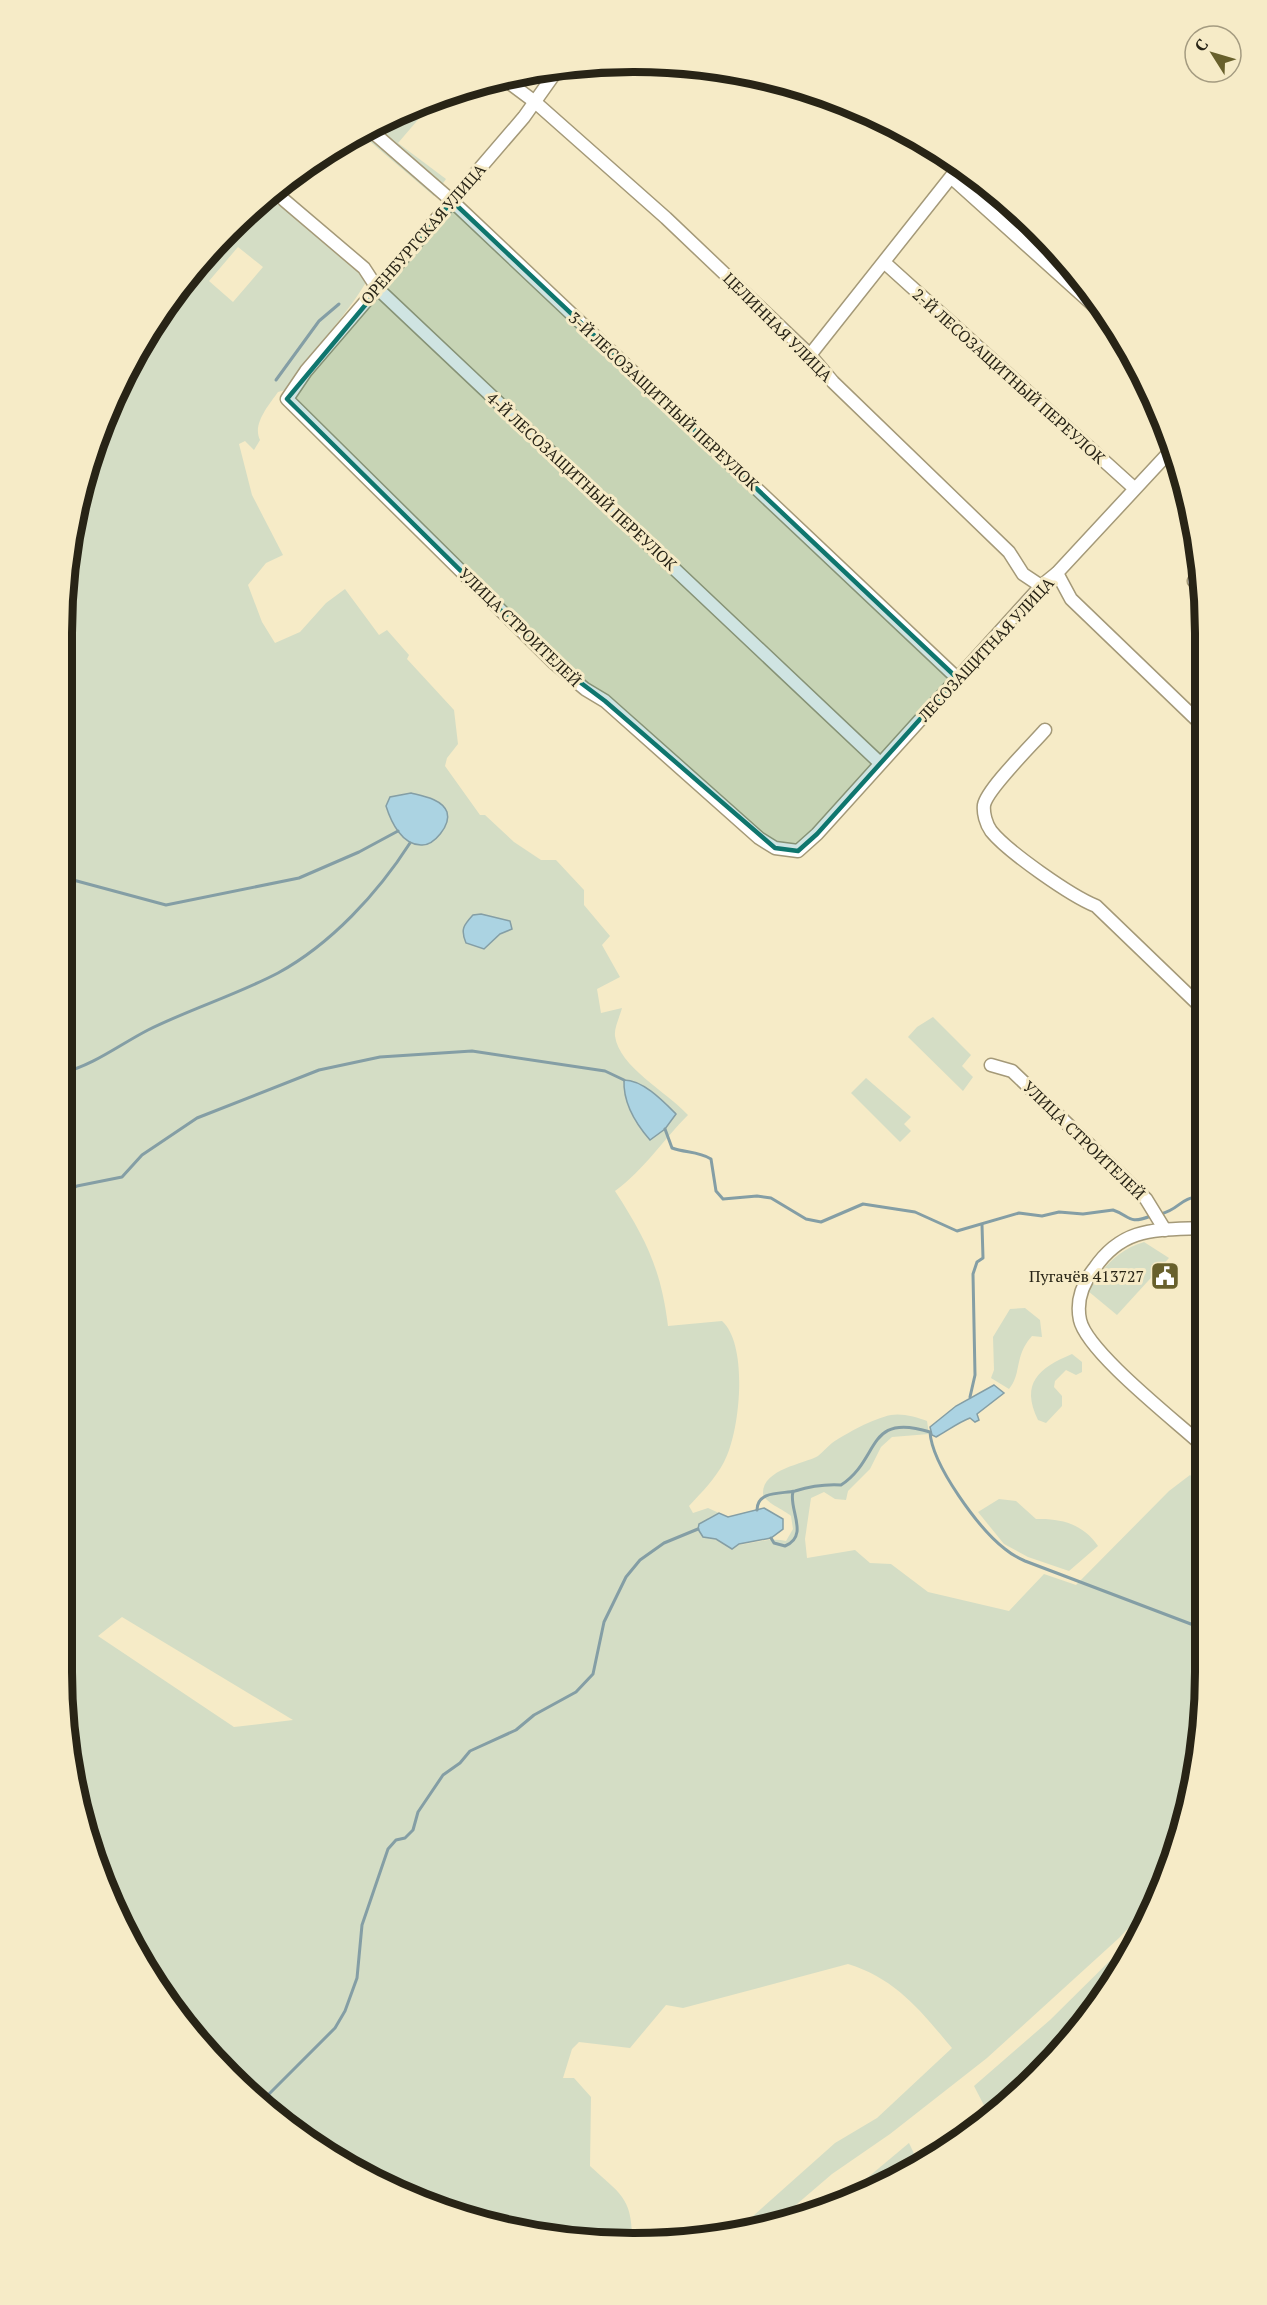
<svg xmlns="http://www.w3.org/2000/svg" width="1267" height="2305" font-family="'PT Serif',serif">
<style>
.green{fill:#d4ddc5;fill-rule:evenodd}
.water{fill:#abd3e2;stroke:#849ea5;stroke-width:1.5}
.lines{fill:none;stroke-linecap:round;stroke-linejoin:round}
.stream{stroke:#849ea5;stroke-width:3}
.street-casing{stroke:#a49978;stroke-width:15}
.street{stroke:#fff;stroke-width:12}
.marked{fill:#0f766e;fill-opacity:0.2;stroke:#0f766e;stroke-width:4.5;stroke-linejoin:round}
.labels{text-anchor:middle;dominant-baseline:central;stroke-width:6;stroke-linejoin:round;paint-order:stroke}
.street-label{font-size:16px;fill:#282416;stroke:#f6ebc7}
.poi-label{font-size:16px;fill:#282416;stroke:#f6ebc7;text-anchor:end}
.rim{fill:none;stroke:#282416;stroke-width:8}
</style>
<rect width="100%" height="100%" fill="#f6ebc7"/>
<g class="green">
<polygon points="424,104 428,108 398,143 446,179 434,196 360,133 380,121"/>
<path d="M 312,163 L 286,193 L 373,270 C 350,314 313,348 285,390 L 278,392 C 269,405 252,424 260,440 L 254,450 L 245,441 L 239,444 L 252,495 L 283,555 L 266,563 L 248,585 L 262,622 L 275,643 L 300,632 L 326,603 L 345,589 L 379,635 L 387,630 L 409,655 L 407,659 L 454,710 L 458,744 L 447,758 L 445,766 L 480,815 L 485,815 L 514,842 L 541,860 L 556,860 L 584,890 L 584,905 L 610,936 L 602,945 L 620,977 L 597,989 L 601,1013 L 622,1008 C 620,1016 614,1028 615,1036 C 619,1067 667,1092 688,1115 C 663,1140 644,1170 615,1191 C 646,1239 661,1269 668,1326 L 722,1321 C 749,1345 740,1433 724,1462 C 715,1479 702,1492 689,1506 L 693,1513 L 708,1508 L 719,1513 L 708,1518 L 711,1537 C 716,1539 719,1542 724,1544 C 740,1549 764,1536 786,1541 L 793,1529 L 791,1516 C 785,1510 763,1502 763,1493 C 763,1469 804,1464 818,1456 C 823,1452 827,1447 832,1443 C 847,1433 872,1419 891,1415 C 902,1413 917,1417 927,1421 L 929,1434 L 892,1437 L 881,1447 L 870,1469 L 848,1491 L 846,1500 L 835,1499 L 824,1492 L 811,1498 L 805,1539 L 807,1558 L 855,1550 L 870,1563 L 891,1564 L 928,1592 L 1009,1611 L 1044,1574 L 1076,1585 L 1169,1491 L 1190,1475 L 1204,1488 L 1204,1709 L 1186,1820 L 1151,1904 L 1119,1938 L 987,2058 L 890,2134 L 832,2174 L 783,2216 L 743,2225 L 835,2143 L 877,2118 L 952,2048 C 920,2010 896,1979 848,1964 L 683,2008 L 666,2005 L 630,2048 L 579,2042 L 572,2049 L 563,2078 L 574,2078 L 591,2097 L 590,2166 C 619,2193 632,2197 632,2238 L 486,2224 L 316,2147 L 180,2020 L 92,1856 L 62,1671 L 63,596 L 81,485 L 138,348 L 203,257 L 285,180 ZM 238,247 L 263,267 L 233,302 L 209,281 ZM 122,1617 L 293,1720 L 234,1727 L 98,1636 Z"/>
<polygon points="933,1017 971,1055 962,1066 973,1077 963,1091 908,1037 917,1027"/>
<polygon points="866,1078 911,1117 904,1124 911,1131 900,1142 851,1093"/>
<path d="M 1144,1242 L 1169,1258 L 1117,1315 L 1088,1291 C 1102,1268 1119,1249 1144,1242 Z"/>
<path d="M 1025,1308 L 1040,1320 L 1042,1337 L 1032,1336 C 1014,1356 1022,1373 1009,1389 L 991,1378 L 994,1370 L 993,1337 L 1010,1309 Z"/>
<path d="M 1072,1354 L 1082,1362 L 1082,1372 L 1076,1375 L 1066,1370 L 1055,1381 L 1054,1387 L 1062,1396 L 1062,1406 L 1046,1423 L 1038,1420 C 1020,1383 1039,1368 1072,1354 Z"/>
<path d="M 999,1499 L 1016,1501 L 1036,1519 C 1061,1518 1083,1524 1098,1546 L 1069,1571 L 1028,1557 L 1004,1544 L 978,1512 Z"/>
<polygon points="1139,1932 1129,1957 1011,2101 989,2115 974,2086 1050,2020"/>
<polygon points="909,2143 917,2160 853,2200 836,2204"/>
</g>
<g class="water">
<path d="M 411,793 C 423,796 442,799 447,812 C 451,825 434,846 421,845 C 402,845 391,822 386,806 L 390,797 Z"/>
<path d="M 481,914 L 510,921 L 512,929 L 500,934 L 484,949 L 466,943 C 460,929 464,925 473,915 Z"/>
<path d="M 624,1080 C 643,1080 663,1101 676,1114 L 665,1129 L 650,1140 C 636,1124 623,1102 624,1080 Z"/>
<path d="M 994,1385 L 1004,1393 L 977,1414 L 979,1420 L 975,1422 L 970,1418 C 959,1422 947,1431 936,1437 L 932,1435 L 930,1427 L 956,1406 Z"/>
<polygon points="764,1508 783,1519 783,1529 771,1538 739,1544 732,1549 716,1539 703,1537 698,1529 699,1524 719,1513 728,1517"/>
</g>
<g class="lines">
<g class="stream">
<polyline points="276,380 319,321 339,304"/>
<polyline points="62,877 166,905 299,878 359,852 398,831"/>
<path d="M 62,1073 C 94,1065 119,1045 148,1030 C 190,1009 236,995 278,973 C 331,944 378,893 410,843"/>
<path d="M 665,1129 L 672,1148 C 686,1153 698,1151 711,1159 L 716,1191 L 723,1199 L 757,1196 L 771,1198 L 806,1219 L 821,1222 L 863,1204 L 915,1212 L 957,1231 L 1019,1213 L 1042,1216 L 1059,1212 L 1083,1214 L 1113,1210 C 1131,1216 1127,1225 1151,1216"/>
<polyline points="62,1195 77,1186 122,1177 142,1155 197,1118 319,1070 380,1057 472,1051 605,1071 624,1080"/>
<path d="M 1161,1214 C 1182,1208 1178,1198 1203,1196"/>
<polyline points="970,1397 975,1375 973,1274 977,1262 983,1258 982,1225"/>
<path d="M 757,1510 C 757,1490 783,1494 795,1491 C 811,1486 824,1484 841,1485 C 881,1459 865,1412 930,1432 C 932,1465 979,1529 1005,1549 C 1011,1554 1018,1558 1025,1561 L 1204,1629"/>
<path d="M 771,1538 L 774,1543 L 785,1546 C 810,1536 788,1508 793,1492"/>
<polyline points="264,2099 335,2028 345,2011 357,1978 362,1925 388,1849 396,1840 405,1838 413,1830 418,1812 443,1775 460,1763 470,1751 516,1730 534,1715 576,1692 593,1674 604,1622 626,1577 640,1560 664,1543 698,1529"/>
</g>
<g class="street-casing">
<g id="street">
<polyline points="558,69 524,117 306,371 287,399 553,662 585,689 605,701 759,838 775,848 798,851 817,834 1041,586 1057,573 1174,447"/>
<polyline points="503,78 535,102 666,218 810,355 833,382 1009,552 1023,574 1041,586"/>
<polyline points="368,128 452,201 957,678"/>
<polyline points="952,178 1112,322"/>
<polyline points="284,200 364,268 377,288 880,763"/>
<polyline points="885,263 1134,488"/>
<polyline points="810,355 958,168"/>
<polyline points="1201,570 1194,581 1201,590"/>
<polyline points="1057,573 1071,599 1201,724"/>
<path d="M 1045,730 C 1032,745 987,789 984,805 C 983,813 986,824 991,831 C 1008,852 1071,896 1096,906 L 1202,1008"/>
<polyline points="991,1065 1012,1071 1146,1199 1165,1230"/>
<path d="M 1203,1228 C 1157,1230 1123,1226 1094,1269 C 1083,1283 1076,1301 1080,1320 C 1087,1352 1176,1421 1203,1446"/>
</g>
</g>
<use href="#street" class="street"/>
</g>
<path class="marked" d="M 452,201 L 957,678 L 817,834 L 798,851 L 775,848 L 605,701 L 553,662 L 287,399 Z"/>
<defs>
<g id="civic-square" transform="scale(1.5)"><rect x="-9" y="-9" width="18" height="18" rx="4" fill="#68602c" stroke="#f6ebc7"/><path d="M-.6-6.5H3V-4.5H.6V-3L4-1V1h2V6H-6V1h2V-1L-.6-3ZM-1.2 2.5V6h2.4V2.5Z" fill="#fff"/></g>
</defs>
<g fill-rule="evenodd">
<use href="#civic-square" x="1165" y="1276"/>
</g>
<g class="labels">
<g class="street-label">
<text transform="translate(423 234) rotate(-49)">ОРЕНБУРГСКАЯ УЛИЦА</text>
<text transform="translate(778 327) rotate(45)">ЦЕЛИННАЯ УЛИЦА</text>
<text transform="translate(1009 376) rotate(42)">2-Й ЛЕСОЗАЩИТНЫЙ ПЕРЕУЛОК</text>
<text transform="translate(664 401) rotate(43)">3-Й ЛЕСОЗАЩИТНЫЙ ПЕРЕУЛОК</text>
<text transform="translate(582 481) rotate(43)">4-Й ЛЕСОЗАЩИТНЫЙ ПЕРЕУЛОК</text>
<text transform="translate(520 627) rotate(44)">УЛИЦА СТРОИТЕЛЕЙ</text>
<text transform="translate(986 649) rotate(-47)">ЛЕСОЗАЩИТНАЯ УЛИЦА</text>
<text transform="translate(1084 1140) rotate(44)">УЛИЦА СТРОИТЕЛЕЙ</text>
</g>
<g class="poi-label">
<text x="1144" y="1276">Пугачёв 413727</text>
</g>
</g>
<path d="M0 0H1267V2305H0ZM633 72H634A561 561 0 0 1 1195 633V1672A561 561 0 0 1 634 2233H633A561 561 0 0 1 72 1672V633A561 561 0 0 1 633 72Z" fill="#f6ebc7" fill-rule="evenodd"/>
<path class="rim" d="M633 72H634A561 561 0 0 1 1195 633V1672A561 561 0 0 1 634 2233H633A561 561 0 0 1 72 1672V633A561 561 0 0 1 633 72Z"/>
<g transform="translate(1213 54) rotate(307)"><circle r="28" fill="#f6ebc7" stroke="#a49b80" stroke-width="1.5"/>
<path d="M0-4.5L10 22L0 15L-10 22Z" fill="#68602c"/>
<text y="-9" font-size="16" font-weight="bold" text-anchor="middle" fill="#282416">С</text>
</g>
</svg>
